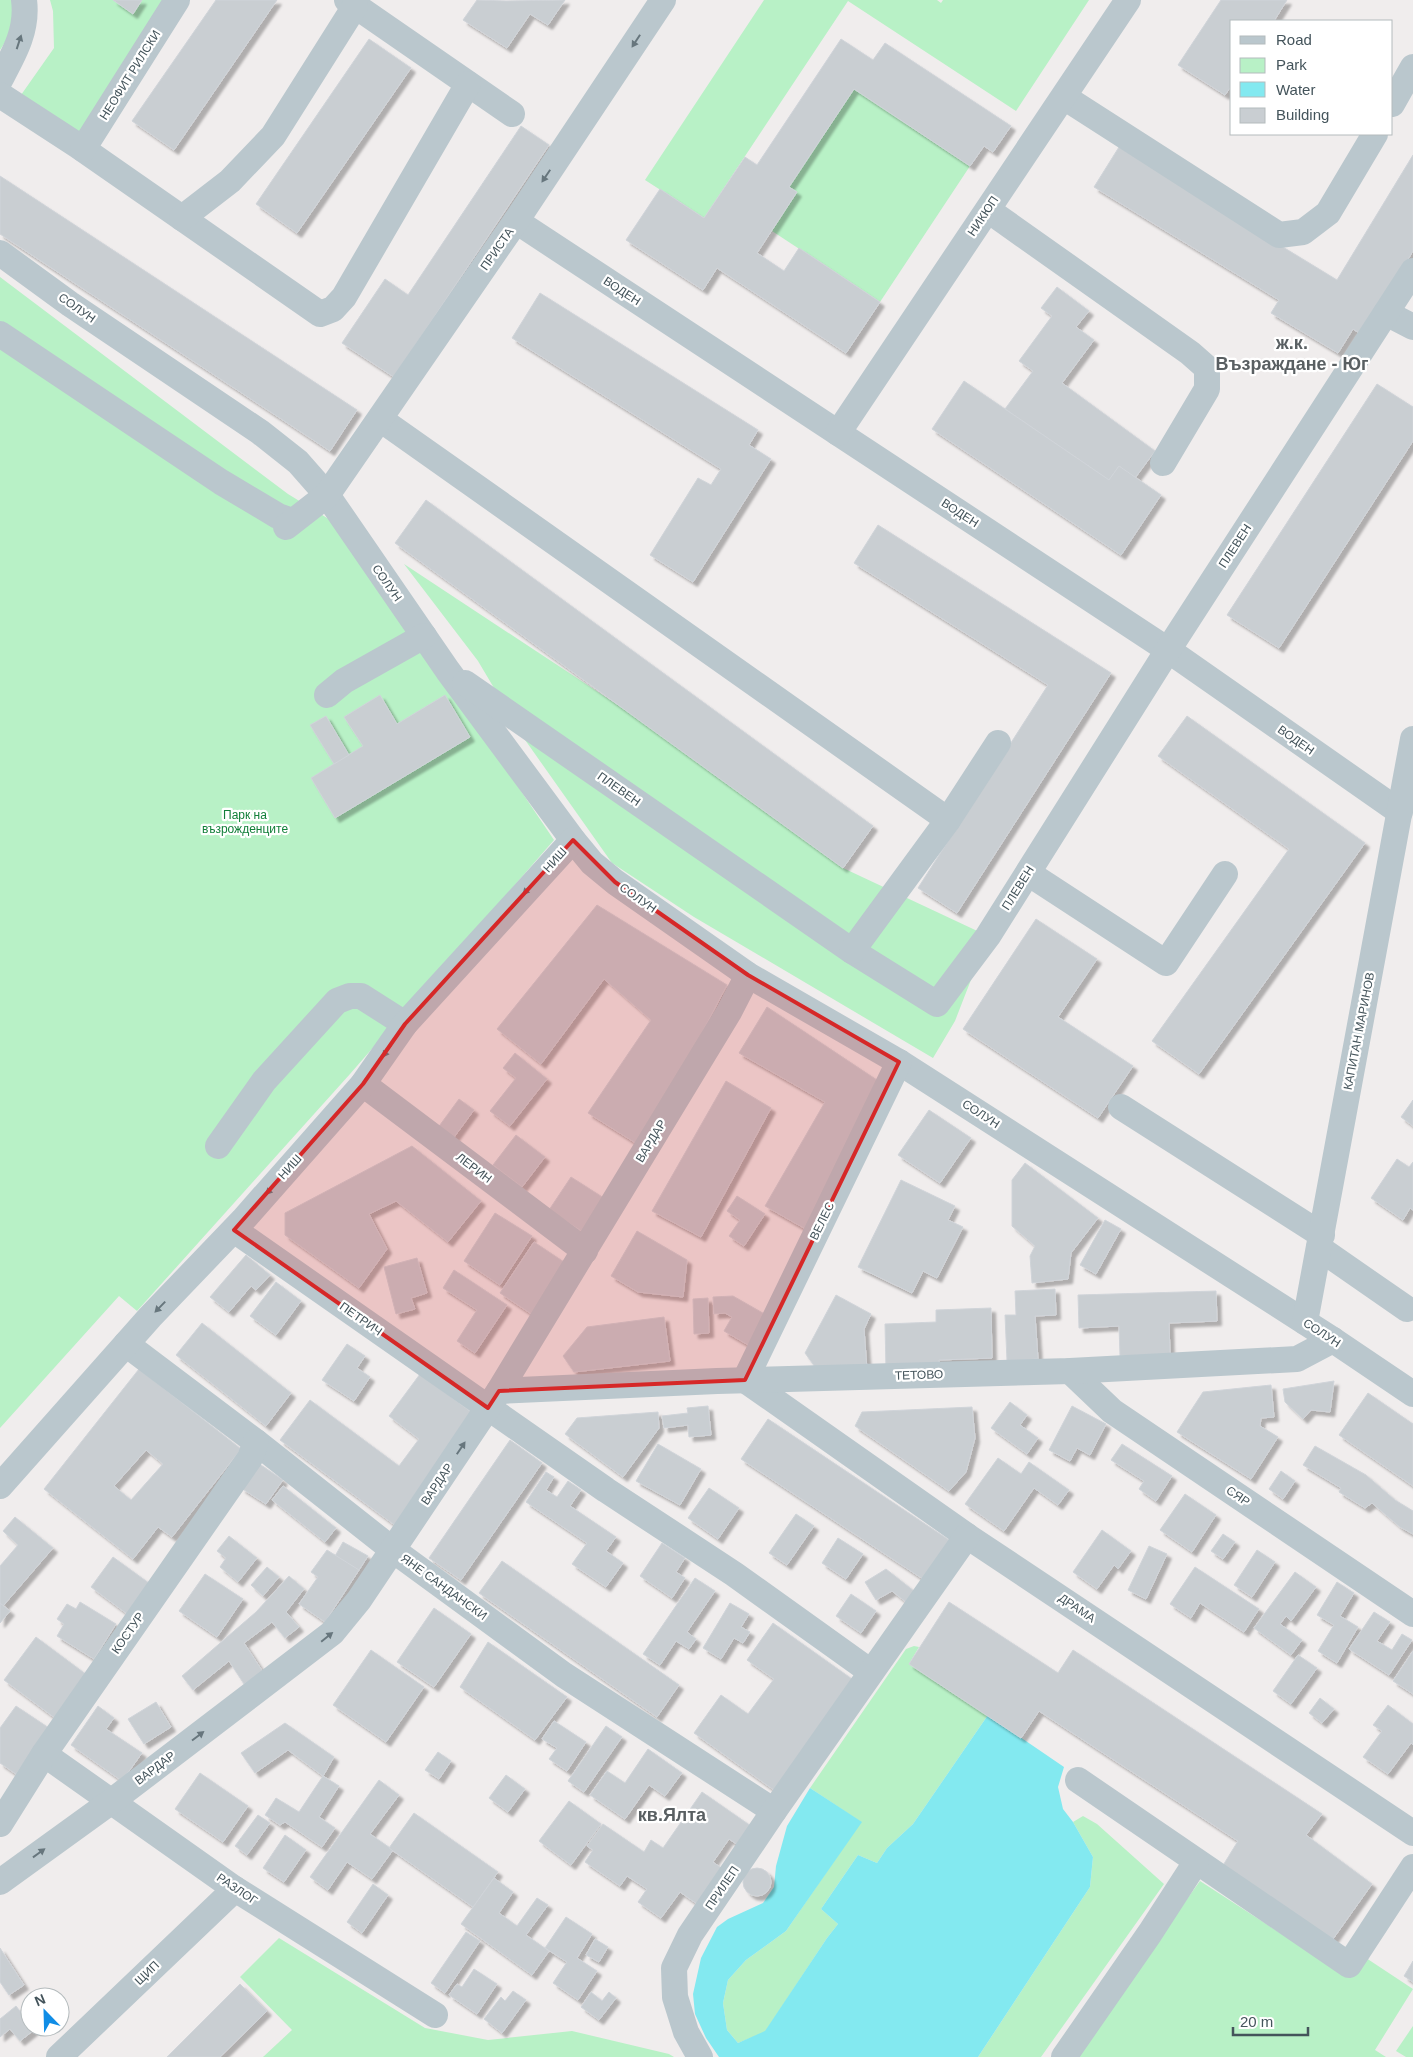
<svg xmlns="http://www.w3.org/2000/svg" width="1413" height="2057" font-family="Helvetica,sans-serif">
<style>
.green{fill:#b8f1c6}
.water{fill:#83e9f0}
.building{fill:#c9ced2;stroke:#d0d4d9;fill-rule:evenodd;filter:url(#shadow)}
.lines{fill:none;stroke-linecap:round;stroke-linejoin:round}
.minor{stroke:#bac7cd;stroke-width:26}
.oneway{fill:#67767d}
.marked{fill:#d62828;fill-opacity:0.2;stroke:#d62828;stroke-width:4;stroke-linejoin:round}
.labels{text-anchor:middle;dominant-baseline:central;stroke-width:4.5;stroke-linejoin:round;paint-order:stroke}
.street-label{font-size:12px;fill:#44545b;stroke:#fff}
.park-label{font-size:12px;fill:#127f39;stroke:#fff}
.district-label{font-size:18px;font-weight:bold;fill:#595f62;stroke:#fff}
</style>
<defs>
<filter id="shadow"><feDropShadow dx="4.5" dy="4.5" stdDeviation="1" flood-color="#0004"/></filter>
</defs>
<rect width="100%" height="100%" fill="#f0eded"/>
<g class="green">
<path d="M 0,0 L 12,0 C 17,18 10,36 0,50 Z"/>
<polygon points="50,0 113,0 133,13 142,0 170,0 79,133 21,95 54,48 53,11"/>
<polygon points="764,0 937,0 941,3 943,0 1089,0 1016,111 848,1 704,218 645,180"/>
<polygon points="854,89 970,166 880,302 772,231 797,192 789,187"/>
<polygon points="0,277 288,494 332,521 446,680 554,840 350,1074 137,1311 119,1296 0,1428"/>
<polygon points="404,564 639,719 843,868 988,936 955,1021 933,1058 694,917 612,863 523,737 478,661"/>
<polygon points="914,1646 919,1647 909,1664 988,1715 913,1824 887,1848 877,1863 858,1855 821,1909 838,1924 827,1938 765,2032 738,2043 727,2030 723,2003 728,1980 746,1960 786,1931 861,1822 810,1788 906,1649"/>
<polygon points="1083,1816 1097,1824 1164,1884 1041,2057 978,2057 1090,1887 1093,1857 1073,1822"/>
<polygon points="1200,1881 1345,1975 1360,1954 1413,1989 1375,2050 1386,2057 1073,2057"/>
<polygon points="279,1938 425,2028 488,2040 572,2031 669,2054 674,2057 263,2057 292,2030 240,1977"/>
<polygon points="1413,2026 1413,2057 1406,2057 1396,2051"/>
</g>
<polygon class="water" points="988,1715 1064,1767 1058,1787 1063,1809 1073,1822 1093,1857 1090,1887 978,2057 719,2057 706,2038 695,2014 693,1994 701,1958 717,1927 728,1919 763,1903 774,1887 776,1866 787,1826 810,1788 862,1822 786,1931 746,1960 728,1980 723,2003 727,2030 738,2043 765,2031 827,1938 838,1924 821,1909 858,1855 877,1863 887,1848 913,1824"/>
<g class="building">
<polygon points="113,0 142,0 133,14"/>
<polygon points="216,0 277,0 174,150 132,121"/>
<polygon points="477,0 506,1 565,0 548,25 530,14 507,48 463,20"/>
<polygon points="1221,0 1287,0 1274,21 1232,21 1232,85 1225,95 1178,65"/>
<polygon points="369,39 411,68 297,233 256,204"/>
<polygon points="841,39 873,60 885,43 1011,126 993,152 984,146 970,166 854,89 789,187 797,192 757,253 784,271 799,248 880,302 846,353 717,268 703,290 626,240 660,189 704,218 745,157 757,165"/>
<polygon points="521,126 549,145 394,377 342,343 385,279 408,295"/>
<polygon points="1119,147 1337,280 1413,155 1413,251 1362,335 1353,329 1338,353 1271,313 1279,300 1094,187"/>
<polygon points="0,176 357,410 330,451 0,234"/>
<polygon points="1057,287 1089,311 1076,327 1094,340 1062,383 1155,451 1135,478 1119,466 1109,480 1005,409 1033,371 1019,361 1052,316 1041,308"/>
<polygon points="540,293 758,430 749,445 771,459 693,582 650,555 698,478 711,485 721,469 512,338"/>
<polygon points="964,381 1109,480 1119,466 1161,495 1121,555 932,429"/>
<polygon points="1377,384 1413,407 1413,441 1279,648 1227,615"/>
<polygon points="426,500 873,826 843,868 395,543"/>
<polygon points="878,525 1111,673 957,913 918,888 1048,685 854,563"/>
<polygon points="380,695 397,724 445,695 470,737 335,818 311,778 363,746 344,717"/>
<polygon points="326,716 349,755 334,764 310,725"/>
<polygon points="1187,716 1365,843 1199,1074 1152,1041 1289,849 1158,756"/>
<polygon points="597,905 727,985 642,1147 588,1113 651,1020 604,979 541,1064 497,1029"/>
<polygon points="1036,919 1097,959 1058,1017 1133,1066 1098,1118 963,1029"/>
<polygon points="767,1007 886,1086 811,1232 765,1206 825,1102 739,1053"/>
<polygon points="515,1053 547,1079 510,1126 490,1111 516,1078 503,1068"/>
<polygon points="726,1081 771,1108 701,1237 652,1211"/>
<polygon points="459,1099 474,1110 452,1140 437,1129"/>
<polygon points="1413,1100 1413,1126 1401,1117"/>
<polygon points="929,1110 971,1138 940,1183 898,1155"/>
<polygon points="516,1135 545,1157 522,1187 493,1165"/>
<polygon points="412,1146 481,1201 448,1242 396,1201 369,1214 387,1249 359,1288 285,1235 285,1213"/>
<polygon points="1397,1159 1409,1167 1413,1162 1413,1210 1410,1208 1403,1220 1371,1198"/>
<polygon points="1025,1163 1098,1218 1071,1253 1068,1279 1032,1283 1030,1256 1035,1246 1012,1226 1012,1180"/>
<polygon points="571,1177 607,1200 586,1234 549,1210"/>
<polygon points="901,1180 955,1206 948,1220 963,1227 937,1278 923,1271 912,1293 858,1267"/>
<polygon points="737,1196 765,1214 744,1246 729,1236 740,1220 727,1211"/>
<polygon points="495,1213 532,1236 500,1285 464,1261"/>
<polygon points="1105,1220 1121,1229 1096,1274 1080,1265"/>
<polygon points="637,1231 687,1260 683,1297 638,1292 611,1276"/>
<polygon points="534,1242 567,1264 533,1315 500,1293"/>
<polygon points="246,1255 270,1275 256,1290 251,1286 229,1312 210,1297"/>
<polygon points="417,1258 427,1293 411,1298 415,1309 396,1314 384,1267"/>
<polygon points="454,1270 507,1305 475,1353 457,1341 477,1310 443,1288"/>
<polygon points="276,1282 301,1301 276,1335 250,1316"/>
<polygon points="1055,1289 1056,1315 1035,1316 1038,1359 1007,1361 1005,1315 1016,1315 1015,1291"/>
<polygon points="1216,1291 1217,1321 1169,1323 1170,1354 1120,1356 1119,1326 1079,1328 1078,1295"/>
<polygon points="836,1295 871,1314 864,1329 867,1370 820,1374 805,1353"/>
<polygon points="733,1296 768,1316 750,1346 724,1331 732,1317 725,1313 714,1314 713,1297"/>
<polygon points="708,1298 709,1333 694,1334 693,1299"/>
<polygon points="991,1308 992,1358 939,1360 939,1369 886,1371 885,1324 936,1322 936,1310"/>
<polygon points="664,1317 670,1361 574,1372 563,1356 587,1327"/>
<polygon points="202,1323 291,1393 266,1426 176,1355"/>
<polygon points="347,1344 365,1356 357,1368 370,1377 354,1401 322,1380"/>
<path d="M 139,1369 L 241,1449 L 172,1537 L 158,1527 L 133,1559 L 44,1489 ZM 146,1450 L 163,1464 L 131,1500 L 114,1486 Z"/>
<polygon points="420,1374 478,1417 396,1526 280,1440 310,1400 399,1466 419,1439 389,1416"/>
<polygon points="1334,1381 1330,1412 1311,1410 1303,1419 1285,1402 1283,1389"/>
<polygon points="1271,1385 1274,1417 1261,1418 1260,1426 1278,1437 1251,1479 1177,1432 1203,1392"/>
<polygon points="1368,1393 1413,1424 1413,1486 1339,1435"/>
<polygon points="1010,1402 1027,1415 1020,1425 1038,1438 1027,1454 991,1428"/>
<polygon points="708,1406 711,1435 689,1437 688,1425 664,1428 662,1416 688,1413 687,1408"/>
<polygon points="1072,1406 1106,1424 1090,1455 1077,1448 1070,1461 1049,1450"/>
<polygon points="972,1407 975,1438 966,1472 949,1491 855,1426 862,1412"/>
<polygon points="658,1412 659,1428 623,1477 565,1434 577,1418"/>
<polygon points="768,1419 955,1544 929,1583 741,1459"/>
<polygon points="510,1440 542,1463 461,1580 429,1558"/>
<polygon points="658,1444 701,1469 680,1505 636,1481"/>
<polygon points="1122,1444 1172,1476 1156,1501 1139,1489 1144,1481 1111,1460"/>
<polygon points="1315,1446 1366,1475 1395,1500 1413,1511 1413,1534 1400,1527 1372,1503 1365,1508 1339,1492 1341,1488 1303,1465"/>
<polygon points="998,1458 1021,1474 1029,1462 1069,1490 1058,1505 1034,1488 1004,1531 965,1504"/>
<polygon points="258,1463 283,1480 266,1504 241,1488"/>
<polygon points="1281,1471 1295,1481 1283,1499 1269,1489"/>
<polygon points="546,1472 554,1477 546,1490 557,1497 568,1481 581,1490 570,1506 616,1537 606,1551 623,1563 606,1587 572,1564 587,1543 526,1502"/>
<polygon points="283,1486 336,1528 325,1542 272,1500"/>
<polygon points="709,1488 739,1508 718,1539 688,1518"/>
<polygon points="1185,1494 1216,1515 1192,1552 1160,1530"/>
<polygon points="796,1514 814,1526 787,1565 769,1553"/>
<polygon points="15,1517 53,1548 3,1606 0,1603 0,1566 18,1545 3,1531"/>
<polygon points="1102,1530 1131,1551 1118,1569 1114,1565 1097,1589 1073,1572"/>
<polygon points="1223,1534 1235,1542 1223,1559 1211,1551"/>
<polygon points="229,1536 257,1558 238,1582 220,1567 226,1558 217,1551"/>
<polygon points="838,1538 863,1554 846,1579 822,1563"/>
<polygon points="343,1542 368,1556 359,1570 335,1556"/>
<polygon points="662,1543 685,1558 676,1572 685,1578 672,1598 640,1576"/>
<polygon points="1149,1546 1167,1554 1146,1599 1128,1590"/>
<polygon points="327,1550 359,1570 325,1622 299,1604 318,1577 311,1572"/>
<polygon points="1257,1550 1275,1562 1252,1597 1234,1585"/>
<polygon points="113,1557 153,1586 130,1616 91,1587"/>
<polygon points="502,1561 679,1685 657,1717 479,1593"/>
<polygon points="267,1567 279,1577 263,1596 251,1585"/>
<polygon points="1195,1567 1259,1609 1244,1632 1200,1603 1191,1618 1170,1604"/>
<polygon points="886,1569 919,1595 911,1606 892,1591 876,1600 865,1582"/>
<polygon points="1295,1572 1316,1587 1291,1621 1286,1616 1280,1624 1302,1640 1291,1655 1254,1628"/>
<polygon points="205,1574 243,1599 217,1637 179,1611"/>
<polygon points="289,1576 304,1589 286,1612 299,1627 285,1638 272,1622 244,1643 263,1672 244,1684 229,1661 193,1690 182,1676 256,1612"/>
<polygon points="695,1578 715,1591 687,1632 696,1639 689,1649 676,1641 660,1665 643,1654"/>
<polygon points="1337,1582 1354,1593 1340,1616 1358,1627 1337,1663 1318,1651 1334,1625 1317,1615"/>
<polygon points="851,1594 876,1611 861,1633 836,1616"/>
<polygon points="80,1602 116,1624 94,1659 57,1636 64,1624 57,1619 67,1604 76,1609"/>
<polygon points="949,1602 1058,1673 1073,1650 1322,1814 1306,1835 1372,1884 1333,1939 1222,1867 1238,1841 1039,1711 1021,1738 909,1664"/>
<polygon points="0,1603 10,1611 0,1623"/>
<polygon points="730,1603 749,1614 741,1627 750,1632 743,1643 734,1638 721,1659 703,1648"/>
<polygon points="434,1608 471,1634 434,1687 397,1662"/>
<polygon points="1374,1612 1390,1622 1377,1641 1392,1650 1402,1634 1412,1640 1389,1675 1349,1649"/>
<polygon points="773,1623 852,1679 774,1790 694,1733 721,1695 748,1714 774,1679 747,1660"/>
<polygon points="36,1637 91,1678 59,1721 4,1680"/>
<polygon points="488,1642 567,1697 535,1740 460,1687"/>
<polygon points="371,1650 424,1687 386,1742 333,1705"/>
<polygon points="1413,1651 1413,1694 1393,1681"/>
<polygon points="1298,1655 1317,1668 1291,1704 1273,1691"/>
<polygon points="1320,1698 1334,1709 1322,1723 1309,1713"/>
<polygon points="156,1702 171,1727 144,1744 128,1719"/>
<polygon points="1388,1705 1413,1724 1413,1745 1411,1743 1388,1774 1363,1757 1382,1731 1373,1725"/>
<polygon points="16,1706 49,1728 16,1774 0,1763 0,1728"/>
<polygon points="98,1706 114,1718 106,1729 142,1753 122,1781 71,1745"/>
<polygon points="554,1721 586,1742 567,1771 549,1759 557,1748 542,1739"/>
<polygon points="285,1723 334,1757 323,1776 288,1750 255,1773 241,1753"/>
<polygon points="606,1726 622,1737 584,1792 568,1781"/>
<polygon points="648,1749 682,1773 665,1796 649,1785 625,1819 590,1795 607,1771 625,1783"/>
<polygon points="438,1752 451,1761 439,1779 425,1770"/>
<polygon points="200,1773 248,1806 223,1842 175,1809"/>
<polygon points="506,1775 525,1789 508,1812 489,1798"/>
<polygon points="323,1776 339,1786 319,1817 335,1828 322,1847 285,1822 280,1825 265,1815 276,1798 299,1812"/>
<polygon points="379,1780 399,1795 370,1834 393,1850 372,1879 347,1862 328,1890 310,1877"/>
<polygon points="702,1792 751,1826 738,1845 729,1839 713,1862 724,1870 700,1906 680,1892 661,1918 638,1902 647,1889 627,1876 620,1886 585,1862 593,1850 587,1846 603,1824 644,1852 651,1840 663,1848"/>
<polygon points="569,1801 601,1824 571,1865 539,1841"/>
<polygon points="414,1813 498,1872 473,1907 389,1848"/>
<polygon points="258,1815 270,1823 247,1855 235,1846"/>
<polygon points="285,1835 306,1850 284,1882 263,1868"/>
<circle cx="757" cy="1882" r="14"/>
<polygon points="494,1878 513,1892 499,1913 517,1926 537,1898 548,1905 526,1935 549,1951 532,1975 461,1924"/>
<polygon points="373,1884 388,1895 362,1933 347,1922"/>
<polygon points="566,1917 592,1934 577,1958 597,1971 578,2000 553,1983 567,1962 545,1948"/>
<polygon points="466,1932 480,1941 445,1993 431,1983"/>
<polygon points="595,1939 608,1947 599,1962 586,1955"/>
<polygon points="0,1948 24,1985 9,1995 0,1982"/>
<polygon points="1413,1961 1413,1982 1404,1976"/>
<polygon points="474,1969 497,1984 477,2014 449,1995 457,1984 462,1987"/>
<polygon points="240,1984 267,2011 220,2057 167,2057"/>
<polygon points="513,1991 526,2000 502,2033 484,2019 501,1997 505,2001"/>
<polygon points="591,1992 602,2001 609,1992 616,1998 599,2020 581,2007"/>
<polygon points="16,2006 30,2024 30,2027 34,2030 20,2041 10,2029 0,2037 0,2019"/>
</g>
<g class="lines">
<g class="minor">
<polyline points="347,0 512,114"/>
<path d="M 0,80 C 14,54 28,30 24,0"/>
<polyline points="0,95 77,145 320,314 333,309 344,297 468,84"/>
<polyline points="1064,97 1279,235 1303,232 1328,213 1375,134"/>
<polyline points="1392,104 1413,67"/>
<polyline points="83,149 177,0"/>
<polyline points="988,210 1190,353 1207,368 1207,389 1163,463"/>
<polyline points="182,218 230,181 273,136 355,6"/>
<polyline points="516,221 1168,650 1400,812"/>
<polyline points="0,253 70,304 260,432 298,462 327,495 448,671 573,840 592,863 615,882 748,975 899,1062 1333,1340 1413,1394"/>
<polyline points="1386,313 1413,327"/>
<polyline points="0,334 221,482 278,516 292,521"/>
<polyline points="380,419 948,820"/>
<polyline points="838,433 1128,0"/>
<polyline points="286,527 327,495 516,221 663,0"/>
<polyline points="465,683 852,951 937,1004 988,936 1168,650 1413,271"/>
<polyline points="327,695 344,681 424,636"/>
<polyline points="1028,873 1166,963 1225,874"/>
<polyline points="852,951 948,820 998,743"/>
<polyline points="899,1062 745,1380 967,1536 1413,1833"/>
<polyline points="363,1084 585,1251"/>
<polyline points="1121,1107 1322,1235"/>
<polyline points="218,1146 264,1081 337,1001 350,996 361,996 405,1024"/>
<polyline points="234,1230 606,1490 734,1574 871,1672"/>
<polyline points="1319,1248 1407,1309"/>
<polyline points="1305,1322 1413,739"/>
<polyline points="126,1344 256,1442 393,1550 564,1675 774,1811"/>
<polyline points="1070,1371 1112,1411 1413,1614"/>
<polyline points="499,1391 717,1381 1070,1371 1297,1359 1333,1340"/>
<polyline points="0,1486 150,1317 243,1220 363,1084 405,1024 573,840"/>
<polyline points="44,1754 235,1889 435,2015"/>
<polyline points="1078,1780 1349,1965 1413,1867"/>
<polyline points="0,1824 44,1754 250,1458 256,1442"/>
<polyline points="0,1882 112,1801 332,1633 359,1600 499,1391 729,1012 748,975"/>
<polyline points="59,2057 235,1889"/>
<polyline points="700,2057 686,2032 675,1997 674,1968 690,1935 774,1811 967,1536"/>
<polyline points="1064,2057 1150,1933 1196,1862"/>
</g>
</g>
<defs><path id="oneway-solid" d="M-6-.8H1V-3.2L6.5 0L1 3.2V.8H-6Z" transform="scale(1.25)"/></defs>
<g class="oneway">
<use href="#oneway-solid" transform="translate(636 41) rotate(123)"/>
<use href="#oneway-solid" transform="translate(19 42) rotate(-72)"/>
<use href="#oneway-solid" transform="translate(546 176) rotate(124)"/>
<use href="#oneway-solid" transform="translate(528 889) rotate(132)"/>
<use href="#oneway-solid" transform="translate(387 1051) rotate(125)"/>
<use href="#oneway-solid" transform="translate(271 1189) rotate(132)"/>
<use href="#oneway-solid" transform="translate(160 1307) rotate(134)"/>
<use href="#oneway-solid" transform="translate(461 1448) rotate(-56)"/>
<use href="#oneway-solid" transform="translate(327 1637) rotate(-39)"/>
<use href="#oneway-solid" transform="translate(198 1736) rotate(-37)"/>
<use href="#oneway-solid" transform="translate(39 1853) rotate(-36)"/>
</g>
<path class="marked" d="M 573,840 L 615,882 L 748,975 L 899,1062 L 745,1380 L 499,1391 L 488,1408 L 234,1230 L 363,1084 L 405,1024 Z"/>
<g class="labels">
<g class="street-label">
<text transform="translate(130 75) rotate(-58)">НЕОФИТ РИЛСКИ</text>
<text transform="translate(983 216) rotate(-56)">НИКЮП</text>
<text transform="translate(497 249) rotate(-55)">ПРИСТА</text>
<text transform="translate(622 291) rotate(33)">ВОДЕН</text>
<text transform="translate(77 308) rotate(35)">СОЛУН</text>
<text transform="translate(960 513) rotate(33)">ВОДЕН</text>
<text transform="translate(1235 546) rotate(-57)">ПЛЕВЕН</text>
<text transform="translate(387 583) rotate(55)">СОЛУН</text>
<text transform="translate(1296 740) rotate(35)">ВОДЕН</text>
<text transform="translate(619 789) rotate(35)">ПЛЕВЕН</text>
<text transform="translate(555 860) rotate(-48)">НИШ</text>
<text transform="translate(1018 888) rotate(-58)">ПЛЕВЕН</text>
<text transform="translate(638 898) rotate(35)">СОЛУН</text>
<text transform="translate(1359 1031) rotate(-79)">КАПИТАН МАРИНОВ</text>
<text transform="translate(981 1114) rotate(33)">СОЛУН</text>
<text transform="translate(651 1141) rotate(-59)">ВАРДАР</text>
<text transform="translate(290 1167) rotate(-48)">НИШ</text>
<text transform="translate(474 1168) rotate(37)">ЛЕРИН</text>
<text transform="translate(822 1221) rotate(-64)">ВЕЛЕС</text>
<text transform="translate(361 1319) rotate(35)">ПЕТРИЧ</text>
<text transform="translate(1322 1333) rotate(33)">СОЛУН</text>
<text transform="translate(919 1375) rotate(-2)">ТЕТОВО</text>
<text transform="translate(437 1484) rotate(-56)">ВАРДАР</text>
<text transform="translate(1238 1496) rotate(34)">СЯР</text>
<text transform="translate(444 1587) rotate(36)">ЯНЕ САНДАНСКИ</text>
<text transform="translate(1077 1608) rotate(34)">ДРАМА</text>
<text transform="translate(128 1633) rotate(-55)">КОСТУР</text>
<text transform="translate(155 1768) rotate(-37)">ВАРДАР</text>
<text transform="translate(722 1888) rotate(-56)">ПРИЛЕП</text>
<text transform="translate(237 1889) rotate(34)">РАЗЛОГ</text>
<text transform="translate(147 1973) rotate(-44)">ЩИП</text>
</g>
<g class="park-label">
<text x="245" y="815">Парк на<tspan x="245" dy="14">възрожденците</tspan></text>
</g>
<g class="district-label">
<text x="1292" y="343">ж.к.<tspan x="1292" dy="21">Възраждане - Юг</tspan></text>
<text x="672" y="1815">кв.Ялта</text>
</g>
</g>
<rect x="1230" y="20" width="162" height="115" fill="#ffffff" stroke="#b4bbbd"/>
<rect x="1240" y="36" width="25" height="8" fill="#bac7cd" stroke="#b4bbbd"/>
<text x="1276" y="45" font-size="15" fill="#44545b">Road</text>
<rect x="1240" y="58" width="25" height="15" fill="#b8f1c6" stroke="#b4bbbd"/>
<text x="1276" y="70" font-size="15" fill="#44545b">Park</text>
<rect x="1240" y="82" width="25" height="15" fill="#83e9f0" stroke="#b4bbbd"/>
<text x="1276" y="95" font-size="15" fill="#44545b">Water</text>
<rect x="1240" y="108" width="25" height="15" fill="#c9ced2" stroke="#b4bbbd"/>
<text x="1276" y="120" font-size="15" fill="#44545b">Building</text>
<g transform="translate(45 2012) rotate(337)"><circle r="24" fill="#ffffff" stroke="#b4bbbd"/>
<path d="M0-4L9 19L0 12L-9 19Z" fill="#108de6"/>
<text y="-8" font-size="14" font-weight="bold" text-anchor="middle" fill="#44545b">N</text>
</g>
<path d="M1233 2027v8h75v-8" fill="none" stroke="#44545b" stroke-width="2.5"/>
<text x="1240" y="2027" font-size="15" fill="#44545b" stroke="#ffffff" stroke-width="4" paint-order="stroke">20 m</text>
</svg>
